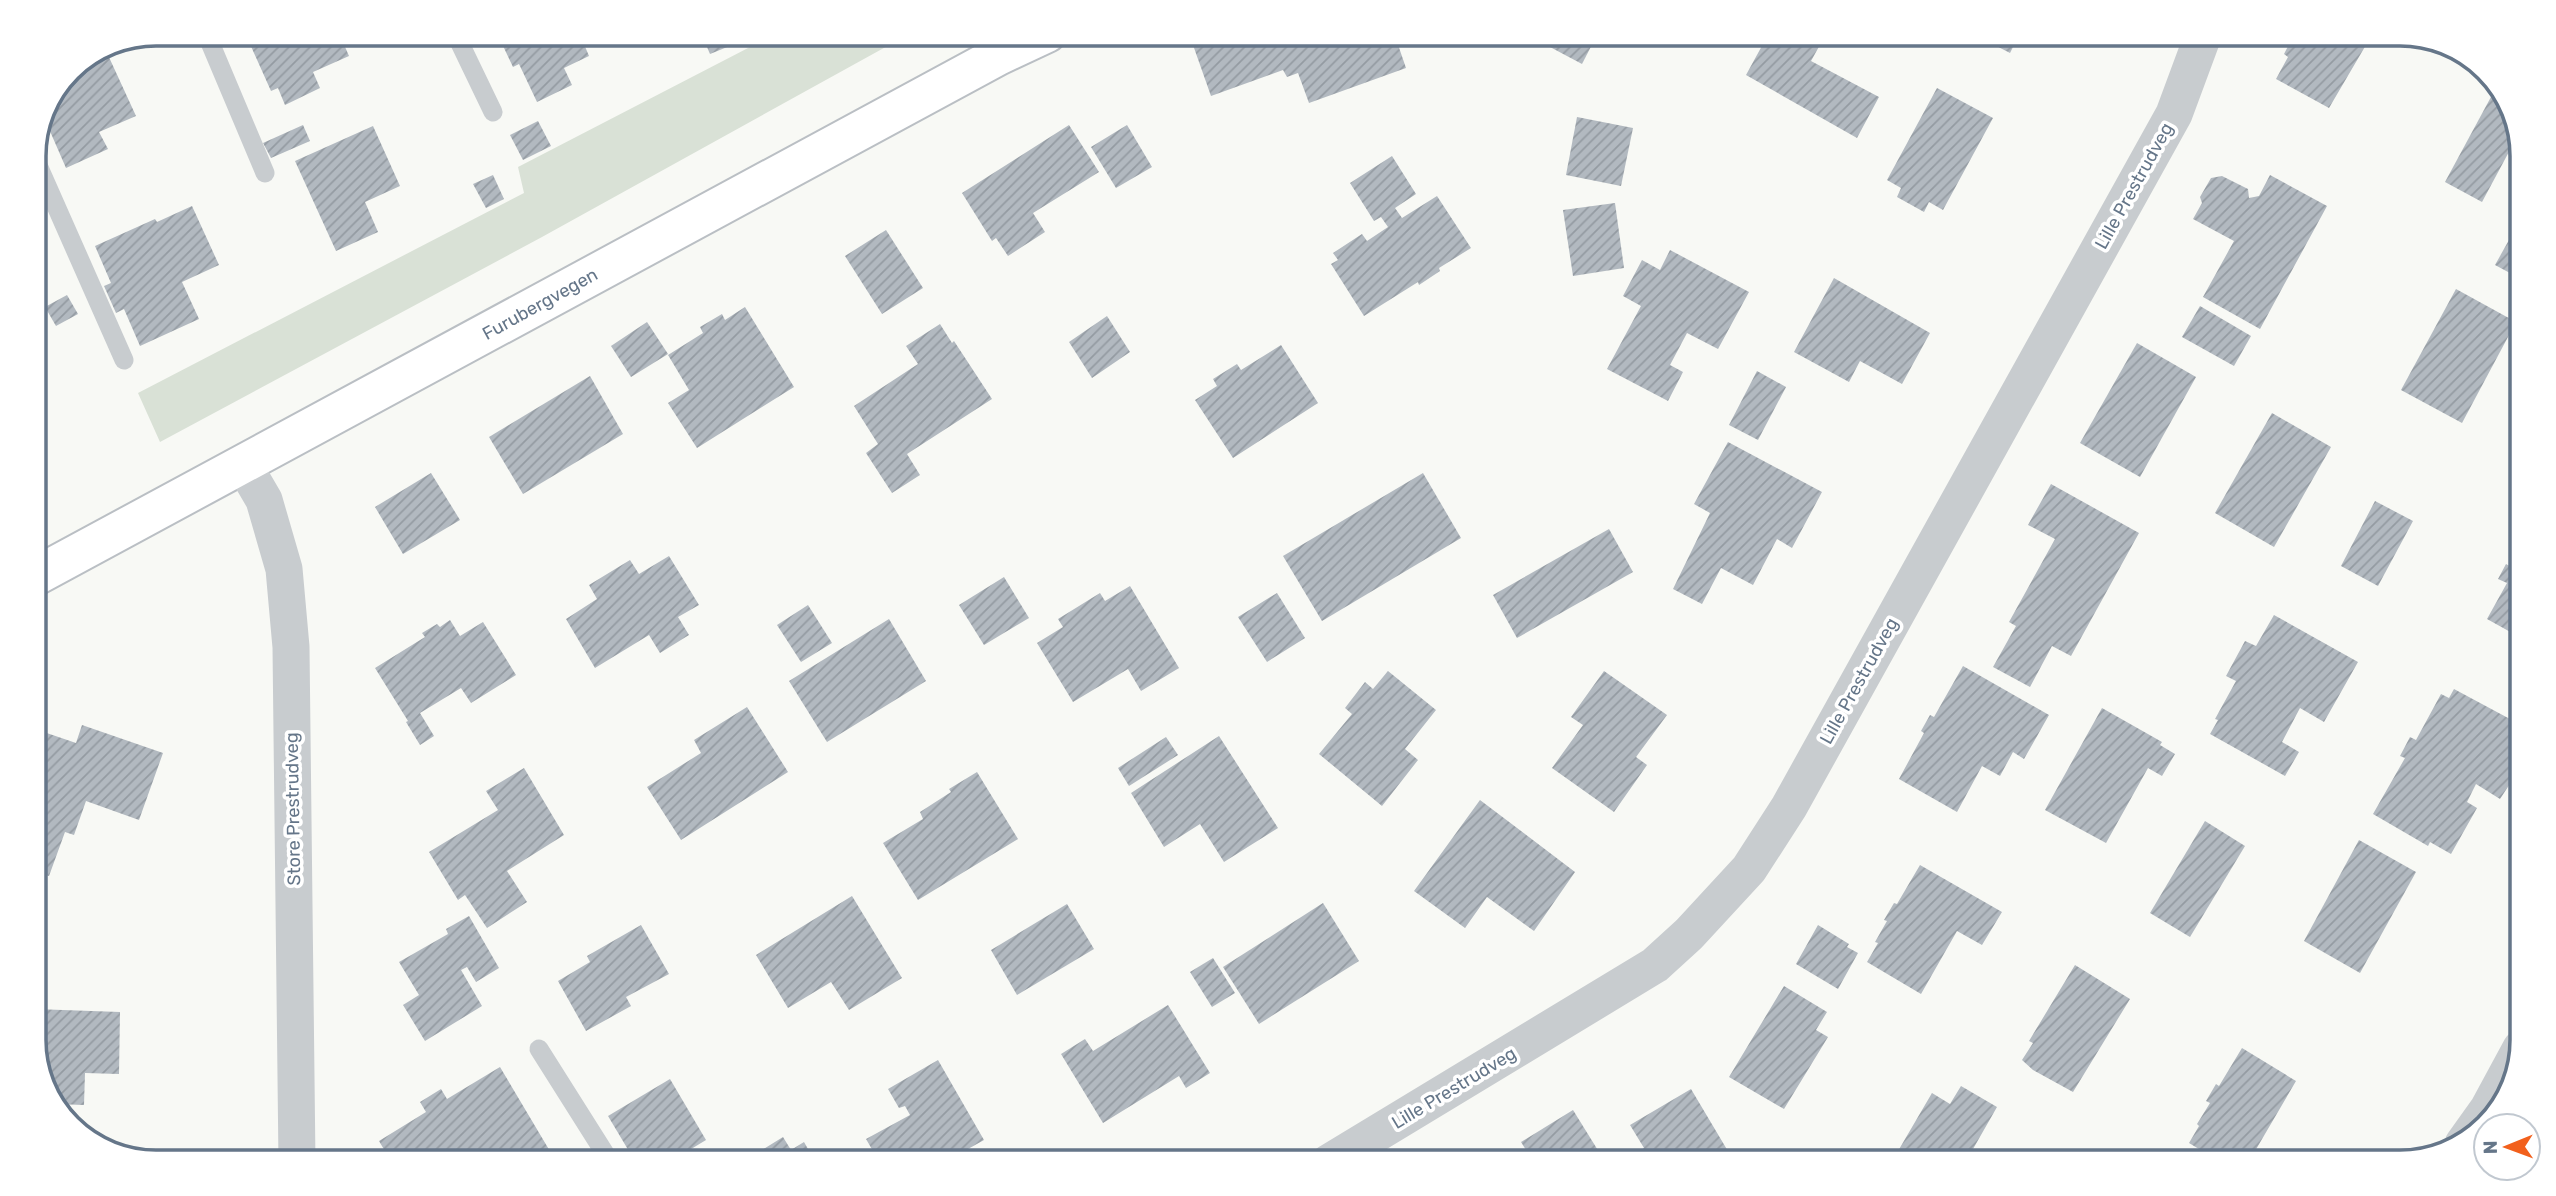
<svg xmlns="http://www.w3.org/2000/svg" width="2556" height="1196" font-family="Rubik,sans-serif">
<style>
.grass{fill:#d9e1d6}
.building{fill:url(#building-hatch)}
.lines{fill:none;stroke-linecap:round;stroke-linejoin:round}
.secondary-casing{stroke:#babfc4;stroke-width:42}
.lane{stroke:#c8cccf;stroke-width:19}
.street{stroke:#c8cccf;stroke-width:37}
.secondary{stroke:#fff;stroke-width:38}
.labels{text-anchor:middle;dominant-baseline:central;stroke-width:7;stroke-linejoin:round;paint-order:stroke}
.street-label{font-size:18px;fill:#657689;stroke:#fff}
.rim{fill:none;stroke:#657689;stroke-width:3.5}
</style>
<defs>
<pattern id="building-hatch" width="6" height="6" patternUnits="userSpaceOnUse" patternTransform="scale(1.75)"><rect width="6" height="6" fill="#b2b9c0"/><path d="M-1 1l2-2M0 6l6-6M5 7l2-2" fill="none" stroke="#949ba2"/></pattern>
</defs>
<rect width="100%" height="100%" fill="#f8f9f5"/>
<polygon class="grass" points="777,33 911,33 542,237 160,442 138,393 524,193 518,167"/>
<g class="building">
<polygon points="245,33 339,33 349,56 313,72 320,88 285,105 278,88 271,91"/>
<polygon points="497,33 589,33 581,37 589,56 564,68 572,85 537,102 519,64 513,67"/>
<polygon points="701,33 732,33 737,43 710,54"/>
<polygon points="1227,33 1394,33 1406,68 1309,103 1298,73 1287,77 1283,70 1211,96 1193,45"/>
<polygon points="1538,33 1598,33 1582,64 1535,39"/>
<polygon points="1769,33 1803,33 1821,43 1811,61 1879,97 1857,138 1746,75"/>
<polygon points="1981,33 2020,33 2010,53 1979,37"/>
<polygon points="2295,33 2373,33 2329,108 2276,79 2288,57 2284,54"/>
<polygon points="108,55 136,116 99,132 108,149 66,168 46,122 67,74"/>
<polygon points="2498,84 2502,87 2518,135 2482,202 2445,182"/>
<polygon points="1937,88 1993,118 1943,210 1929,202 1924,212 1897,197 1901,188 1887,180"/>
<polygon points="1577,117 1633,128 1621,186 1566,175"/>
<polygon points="538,121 551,146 523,160 510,135"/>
<polygon points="303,125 310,141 271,158 263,143"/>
<polygon points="1069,125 1099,172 1033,213 1045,232 1008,256 996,238 992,241 962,193"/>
<polygon points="1127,125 1152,167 1116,188 1091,147"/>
<polygon points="373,126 400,186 365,202 378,232 336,251 295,161"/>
<polygon points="1392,156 1416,194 1395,208 1402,218 1437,196 1471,248 1439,268 1440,271 1419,285 1418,282 1364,316 1331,264 1338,260 1333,253 1362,234 1367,241 1388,227 1381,217 1374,221 1350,183"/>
<polygon points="493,175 504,199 486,208 473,184"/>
<polygon points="2270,175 2327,206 2260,329 2203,297 2234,241 2193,219 2202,203 2200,197 2211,178 2222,176 2248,189 2249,198 2259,196"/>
<polygon points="1615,203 1624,268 1573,276 1563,210"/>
<polygon points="192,206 219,265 182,282 199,319 140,346 124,309 116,313 104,286 111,283 95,246 155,219 157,222"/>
<polygon points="2523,215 2523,280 2495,265"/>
<polygon points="886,230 923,288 882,314 845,256"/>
<polygon points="1670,250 1749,292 1718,349 1687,333 1670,365 1683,372 1668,401 1607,369 1641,306 1623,296 1642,260 1660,270"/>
<polygon points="1834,278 1930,333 1902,384 1860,361 1849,382 1794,352"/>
<polygon points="2456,289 2516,322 2462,423 2401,390"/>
<polygon points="67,295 78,314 56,326 45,307"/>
<polygon points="2200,306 2251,336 2234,366 2182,337"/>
<polygon points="745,307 794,387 697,448 668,403 689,390 668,355 703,333 700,327 722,314 725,320"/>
<polygon points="1107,316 1130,352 1092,378 1069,342"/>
<polygon points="647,322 668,354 631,377 611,346"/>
<polygon points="940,324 952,343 954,341 992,399 907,454 920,475 892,493 866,453 878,444 854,406 918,364 906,346"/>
<polygon points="2137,343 2196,377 2140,477 2080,443"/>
<polygon points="1281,345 1318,403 1233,458 1195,400 1217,386 1213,379 1237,364 1241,370"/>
<polygon points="1757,371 1786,387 1758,440 1729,425"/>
<polygon points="590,376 623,434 523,494 489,437"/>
<polygon points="2272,413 2331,447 2274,547 2215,513"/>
<polygon points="1728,442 1822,492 1792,548 1777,539 1753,585 1721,568 1702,604 1673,589 1710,513 1694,504"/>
<polygon points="431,473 460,520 403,554 375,507"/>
<polygon points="1423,473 1461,538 1322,621 1283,556"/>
<polygon points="2051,484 2139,533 2071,656 2052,646 2030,687 1993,667 2016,626 2009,622 2055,539 2028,525"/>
<polygon points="2375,501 2413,521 2378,586 2341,566"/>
<polygon points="1609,529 1633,572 1517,638 1493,595"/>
<polygon points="669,556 699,605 678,617 689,635 660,653 649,635 595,668 566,619 597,599 589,585 630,560 639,574"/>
<polygon points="2523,556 2523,639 2487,619 2507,583 2498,579 2506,564 2515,569"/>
<polygon points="1004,577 1029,618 984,645 959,605"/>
<polygon points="1130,586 1179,668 1141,691 1128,669 1073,702 1037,643 1063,627 1058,619 1100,593 1105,601"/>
<polygon points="1277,593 1305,638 1267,662 1238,617"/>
<polygon points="808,605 832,643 801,662 777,625"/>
<polygon points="2274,615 2358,662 2324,722 2300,708 2282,742 2299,752 2285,776 2210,734 2218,720 2215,719 2236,681 2226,676 2245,641 2256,646"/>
<polygon points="889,619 926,681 827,742 789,681"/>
<polygon points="450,620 460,636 483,622 516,675 471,703 461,688 420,713 434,736 420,745 406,722 408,721 375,668 425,637 422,633 437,624 440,627"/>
<polygon points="1963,666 2049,715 2024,759 2013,752 2000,776 1982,766 1957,812 1899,779 1924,733 1921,731 1930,715 1934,717"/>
<polygon points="1388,671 1436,710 1405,749 1418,760 1382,806 1319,754 1352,714 1345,708 1365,682 1373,689"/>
<polygon points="1604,671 1667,715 1636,757 1647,765 1614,812 1552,768 1583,725 1571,717"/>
<polygon points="2454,689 2523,726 2523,764 2500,799 2476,784 2467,802 2477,808 2451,854 2430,842 2428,846 2373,814 2405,758 2400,756 2410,737 2416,740 2441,694 2449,698"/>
<polygon points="747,707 788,772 681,840 647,787 701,753 694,740"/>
<polygon points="2102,708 2162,742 2160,745 2175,754 2162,776 2148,768 2106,843 2045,810"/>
<polygon points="82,725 163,753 139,820 86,801 74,835 65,832 49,876 34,871 34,734 35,729 76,743"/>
<polygon points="1219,736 1278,828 1224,862 1200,824 1164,847 1131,793"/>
<polygon points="1166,737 1178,755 1129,786 1118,768"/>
<polygon points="524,768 564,835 507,871 527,902 487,928 465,895 458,900 429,852 498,810 486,791"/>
<polygon points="977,772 1018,839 918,900 883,843 923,819 920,812 951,792 949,789"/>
<polygon points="1480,800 1575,872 1534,931 1487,897 1465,928 1414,891"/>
<polygon points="2205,821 2245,846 2190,937 2150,913"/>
<polygon points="2359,840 2416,872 2360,973 2304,941"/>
<polygon points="1920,865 2002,912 1982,945 1957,931 1921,994 1867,962 1878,943 1875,942 1887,921 1884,920 1894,903 1897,904"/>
<polygon points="852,896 902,978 849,1010 831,982 788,1008 756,955"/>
<polygon points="1323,903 1359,961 1259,1024 1223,967"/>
<polygon points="1067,904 1094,949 1017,995 991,950"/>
<polygon points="469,916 499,968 476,982 467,967 461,970 482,1006 425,1041 403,1005 419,995 399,962 448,934 446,929"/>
<polygon points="641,925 669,974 626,997 631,1006 586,1031 558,981 590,962 587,956"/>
<polygon points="1818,925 1849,944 1847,947 1858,953 1838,989 1796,964"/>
<polygon points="1213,958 1235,993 1212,1007 1190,972"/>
<polygon points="2075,965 2130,999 2073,1092 2033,1070 2022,1060 2033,1043 2029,1041"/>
<polygon points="1784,986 1827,1012 1816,1030 1828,1037 1784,1109 1729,1077"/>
<polygon points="1168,1005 1210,1073 1186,1088 1179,1076 1103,1123 1061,1054 1085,1039 1093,1051"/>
<polygon points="34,1009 120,1012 119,1074 85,1073 84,1105 55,1104 34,1048"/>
<polygon points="2242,1048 2296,1081 2248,1163 2222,1163 2189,1143 2199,1126 2197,1124 2210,1103 2206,1101 2216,1084 2219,1086"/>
<polygon points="938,1060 984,1140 943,1163 880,1163 866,1139 910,1115 905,1106 899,1108 888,1089"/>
<polygon points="500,1067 557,1163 497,1163 489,1150 469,1163 392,1163 379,1141 426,1112 420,1102 441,1089 447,1099"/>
<polygon points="670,1079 706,1140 668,1163 636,1163 608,1116"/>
<polygon points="1961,1086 1997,1107 1965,1163 1891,1163 1932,1093 1950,1104"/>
<polygon points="1691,1089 1735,1163 1619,1163 1644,1148 1630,1125"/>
<polygon points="1573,1110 1599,1152 1582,1163 1534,1163 1521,1142"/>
<polygon points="783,1137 791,1150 804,1142 816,1163 741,1163"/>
</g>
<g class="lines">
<g class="secondary-casing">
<polyline id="secondary" points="34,577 998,56 1047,33"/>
</g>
<g class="lane">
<polyline points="206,33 265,173"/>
<polyline points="455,33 493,112"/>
<polyline points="33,154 124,360"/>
<polyline points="539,1049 611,1163"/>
</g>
<g class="street">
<polyline points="243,464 264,500 284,569 291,647 297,1163"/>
<polyline points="2463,1144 2488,1109 2521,1048"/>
<polyline points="1328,1163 1655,965 1689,934 1749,869 1789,807 2174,114 2204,33"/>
</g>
<use href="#secondary" class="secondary"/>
</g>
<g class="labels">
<g class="street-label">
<text transform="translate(2134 186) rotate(-61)">Lille Prestrudveg</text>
<text transform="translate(540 304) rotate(-29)">Furubergvegen</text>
<text transform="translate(1859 681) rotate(-61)">Lille Prestrudveg</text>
<text transform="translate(293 809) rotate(-91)">Store Prestrudveg</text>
<text transform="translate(1454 1088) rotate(-31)">Lille Prestrudveg</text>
</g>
</g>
<path d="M0 0H2556V1196H0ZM156 46H2400A110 110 0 0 1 2510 156V1040A110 110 0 0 1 2400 1150H156A110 110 0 0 1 46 1040V156A110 110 0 0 1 156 46Z" fill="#fff" fill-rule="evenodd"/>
<path class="rim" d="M156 46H2400A110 110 0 0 1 2510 156V1040A110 110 0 0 1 2400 1150H156A110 110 0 0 1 46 1040V156A110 110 0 0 1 156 46Z"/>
<g transform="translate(2507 1147) rotate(269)"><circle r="33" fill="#ffffff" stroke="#c1c8d0" stroke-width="2"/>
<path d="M0-5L12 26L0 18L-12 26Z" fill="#f2601c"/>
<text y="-10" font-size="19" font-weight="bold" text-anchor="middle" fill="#657689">N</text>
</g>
</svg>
